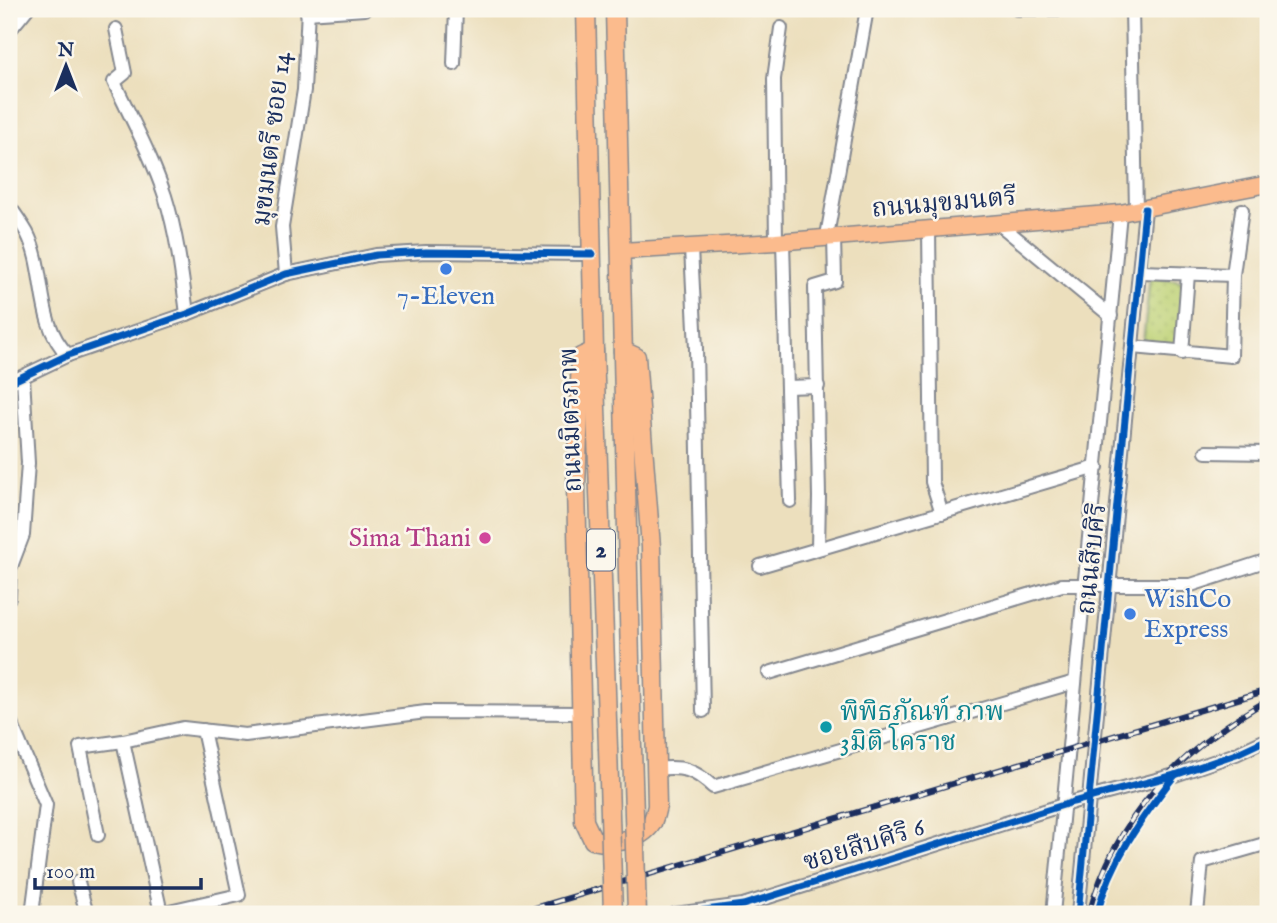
<svg xmlns="http://www.w3.org/2000/svg" width="1277" height="923" font-family="'IM FELL English','Noto Serif Thai',serif">
<style>
.park{fill:url(#park-dots);stroke:#6c806a;stroke-width:2}
.lines{fill:none;stroke-linecap:round;stroke-linejoin:round}
.minor-casing{stroke:#84878e;stroke-width:16}
.major-casing{stroke:#84878e;stroke-width:19}
.highway-casing{stroke:#84878e;stroke-width:21}
.minor{stroke:#fff;stroke-width:12}
.major{stroke:#fbbb8d;stroke-width:16}
.highway{stroke:#fbbb8d;stroke-width:18}
.rail-casing{stroke:#1b2f5e;stroke-width:6}
.rail{stroke:#fbf7ec;stroke-width:3.5;stroke-dasharray:10;stroke-linecap:butt}
.highway-bridge-casing{stroke:#84878e;stroke-width:21;stroke-linecap:butt}
.highway-bridge{stroke:#fbbb8d;stroke-width:18}
.cycleway-casing{stroke:#fbf7ec;stroke-width:11}
.cycleway{stroke:#0057b8;stroke-width:7}
.shop-dot{fill:#3f7fe0;stroke:#fbf7ec;stroke-width:2.5}
.hotel-dot{fill:#d1479c;stroke:#fbf7ec;stroke-width:2.5}
.culture-dot{fill:#0f9aa8;stroke:#fbf7ec;stroke-width:2.5}
.labels{text-anchor:middle;dominant-baseline:central;stroke-width:5;stroke-linejoin:round;paint-order:stroke}
.shield{fill:#fbf7ec;stroke:#5e6b89;stroke-width:2}
.shield-label{font-size:24px;font-weight:bold;fill:#1b2f5e}
.street-label{font-size:26px;fill:#1b2f5e;stroke:#fbf7ec}
.shop-label{font-size:26px;fill:#366cbe;stroke:#fbf7ec}
.hotel-label{font-size:26px;fill:#b23c85;stroke:#fbf7ec;text-anchor:end}
.culture-label{font-size:26px;fill:#0d838f;stroke:#fbf7ec;text-anchor:start}
</style>
<defs>
<pattern id="park-dots" width="8" height="8" patternUnits="userSpaceOnUse" patternTransform="scale(1.75)"><rect width="8" height="8" fill="#bed276"/><path d="M2 2h.1M6 6h.1" fill="none" stroke="#a3b568" stroke-width="1.8" stroke-linecap="round"/></pattern>
</defs>
<rect width="100%" height="100%" fill="#fbf7ec"/>
<filter id="ink" filterUnits="userSpaceOnUse"><feTurbulence type="fractalNoise" baseFrequency=".0143" numOctaves="2"/><feDisplacementMap in="SourceGraphic" scale="14" xChannelSelector="R" yChannelSelector="G"/><feConvolveMatrix kernelMatrix="1 2 1 2 8 2 1 2 1" color-interpolation-filters="sRGB"/></filter>
<filter id="wash" filterUnits="userSpaceOnUse"><feTurbulence type="fractalNoise" baseFrequency=".00686" numOctaves="4" result="noise"/><feDisplacementMap in="SourceGraphic" scale="28" xChannelSelector="R" yChannelSelector="G"/><feGaussianBlur stdDeviation="1.57" result="paint"/><feColorMatrix in="noise" values="0 0 0 0 0 0 0 0 0 0 0 0 0 0 0 0 0 1.4 0 .05"/><feComposite in="paint" operator="in"/></filter>
<g filter="url(#wash)">
<rect width="100%" height="100%" fill="#ecdfbd"/>
<polygon class="park" points="1150,276 1188,282 1183,347 1143,343"/>
</g>
<g filter="url(#ink)">
<g class="lines">
<g class="minor-casing">
<g id="minor">
<polyline points="1017,9 1063,9"/>
<polyline points="1132,9 1136,210"/>
<polyline points="307,13 365,9"/>
<path d="M 116,29 L 125,73 L 114,82 C 132,120 152,157 165,196 C 177,234 182,275 187,314"/>
<polyline points="9,31 27,9"/>
<polyline points="454,64 456,9"/>
<path d="M 9,206 C 15,214 22,224 27,233 C 47,272 35,322 68,355"/>
<polyline points="998,223 1111,316"/>
<polyline points="929,229 932,482 942,513"/>
<polyline points="827,236 867,9"/>
<polyline points="783,241 790,501"/>
<polyline points="776,242 774,79 781,28"/>
<polyline points="691,248 696,349 703,711"/>
<polyline points="1140,272 1233,275"/>
<polyline points="286,274 282,227 304,90 308,9"/>
<polyline points="1133,347 1231,356 1233,275 1242,210"/>
<polyline points="1182,353 1188,274"/>
<polyline points="9,383 68,355 187,314 286,274 376,255 426,252 592,254"/>
<polyline points="787,387 818,386"/>
<polyline points="1206,452 1268,453"/>
<polyline points="818,548 819,497 815,287 835,281 834,236"/>
<polyline points="760,566 1097,467"/>
<polyline points="9,598 10,569 23,535 28,463 23,377"/>
<polyline points="769,673 1062,585 1191,585 1268,560"/>
<polyline points="9,718 46,805 32,914"/>
<polyline points="123,741 161,913"/>
<path d="M 657,769 C 682,766 694,769 713,787 L 1075,682"/>
<polyline points="98,835 80,747 123,741 183,728 245,735 426,712 581,713"/>
<polyline points="78,882 87,914"/>
<polyline points="156,914 239,895 203,730"/>
<polyline points="675,914 743,905 1073,802 1175,775 1236,754 1268,739"/>
<polyline points="1053,914 1120,213"/>
<polyline points="1078,914 1145,209"/>
<polyline points="1197,914 1202,862 1268,843"/>
</g>
</g>
<g class="major-casing">
<polyline id="major" points="621,251 776,242 1120,213 1268,184"/>
</g>
<g class="highway-casing">
<g id="highway">
<polyline points="586,9 594,351 608,748"/>
<polyline points="615,9 632,747"/>
<path d="M 594,351 L 581,357 L 576,487 L 584,821 L 593,840 C 612,845 640,841 652,823 C 654,818 656,811 657,806 L 651,547 L 636,357 L 623,351"/>
</g>
</g>
<use href="#minor" class="minor"/>
<use href="#major" class="major"/>
<use href="#highway" class="highway"/>
<g class="rail-casing">
<g id="rail">
<polyline points="515,914 1268,690"/>
<path d="M 1089,914 C 1116,816 1180,749 1268,700"/>
</g>
</g>
<use href="#rail" class="rail"/>
<g class="highway-bridge-casing">
<g id="highway-bridge">
<polyline points="632,747 637,914"/>
<polyline points="608,748 613,914"/>
</g>
</g>
<use href="#highway-bridge" class="highway-bridge"/>
<g class="cycleway-casing">
<g id="cycleway">
<polyline points="9,383 68,355 187,314 286,274 376,255 426,252 592,254"/>
<polyline points="675,914 743,905 1073,802 1175,775 1236,754 1268,739"/>
<polyline points="1078,914 1145,209"/>
<path d="M 1097,914 C 1110,862 1142,817 1175,775"/>
</g>
</g>
<use href="#cycleway" class="cycleway"/>
</g>
</g>
<g class="shop-dot">
<circle cx="446" cy="269" r="7"/>
<circle cx="1130" cy="614" r="7"/>
</g>
<circle class="hotel-dot" cx="485" cy="538" r="7"/>
<circle class="culture-dot" cx="826" cy="727" r="7"/>
<g class="labels">
<rect class="shield" x="587" y="529.5" width="28" height="41" rx="5"/>
<g class="shield-label">
<text x="601" y="550">2</text>
</g>
<g class="street-label">
<text transform="translate(272 139) rotate(-83)">มุขมนตรี ซอย 14</text>
<text transform="translate(944 203) rotate(-5)">ถนนมุขมนตรี</text>
<text transform="translate(571 420) rotate(-92)">ถนนมิตรภาพ</text>
<text transform="translate(1092 559) rotate(-84)">ถนนสืบศิริ</text>
<text transform="translate(864 845) rotate(-17)">ซอยสืบศิริ 6</text>
</g>
<g class="shop-label">
<text x="446" y="296">7-Eleven</text>
<text x="1144" y="599" text-anchor="start">WishCo<tspan x="1144" dy="30">Express</tspan></text>
</g>
<g class="hotel-label">
<text x="471" y="538">Sima Thani</text>
</g>
<g class="culture-label">
<text x="840" y="712">พิพิธภัณท์ ภาพ<tspan x="840" dy="30">3มิติ โคราช</tspan></text>
</g>
</g>
<rect width="1277" height="923" fill="none" stroke="#fbf7ec" stroke-width="35"/>
<g transform="translate(66 66)" stroke="#fbf7ec" stroke-width="5" paint-order="stroke">
<path d="M0-5L12 26L0 18L-12 26Z" fill="#1b2f5e"/>
<text y="-10" font-size="19" font-weight="bold" text-anchor="middle" fill="#1b2f5e">N</text>
</g>
<path d="M35 878v10h166v-10" fill="none" stroke="#1b2f5e" stroke-width="3.5"/>
<text x="46" y="878" font-size="21" fill="#1b2f5e" stroke="#fbf7ec" stroke-width="5" paint-order="stroke">100 m</text>
</svg>
